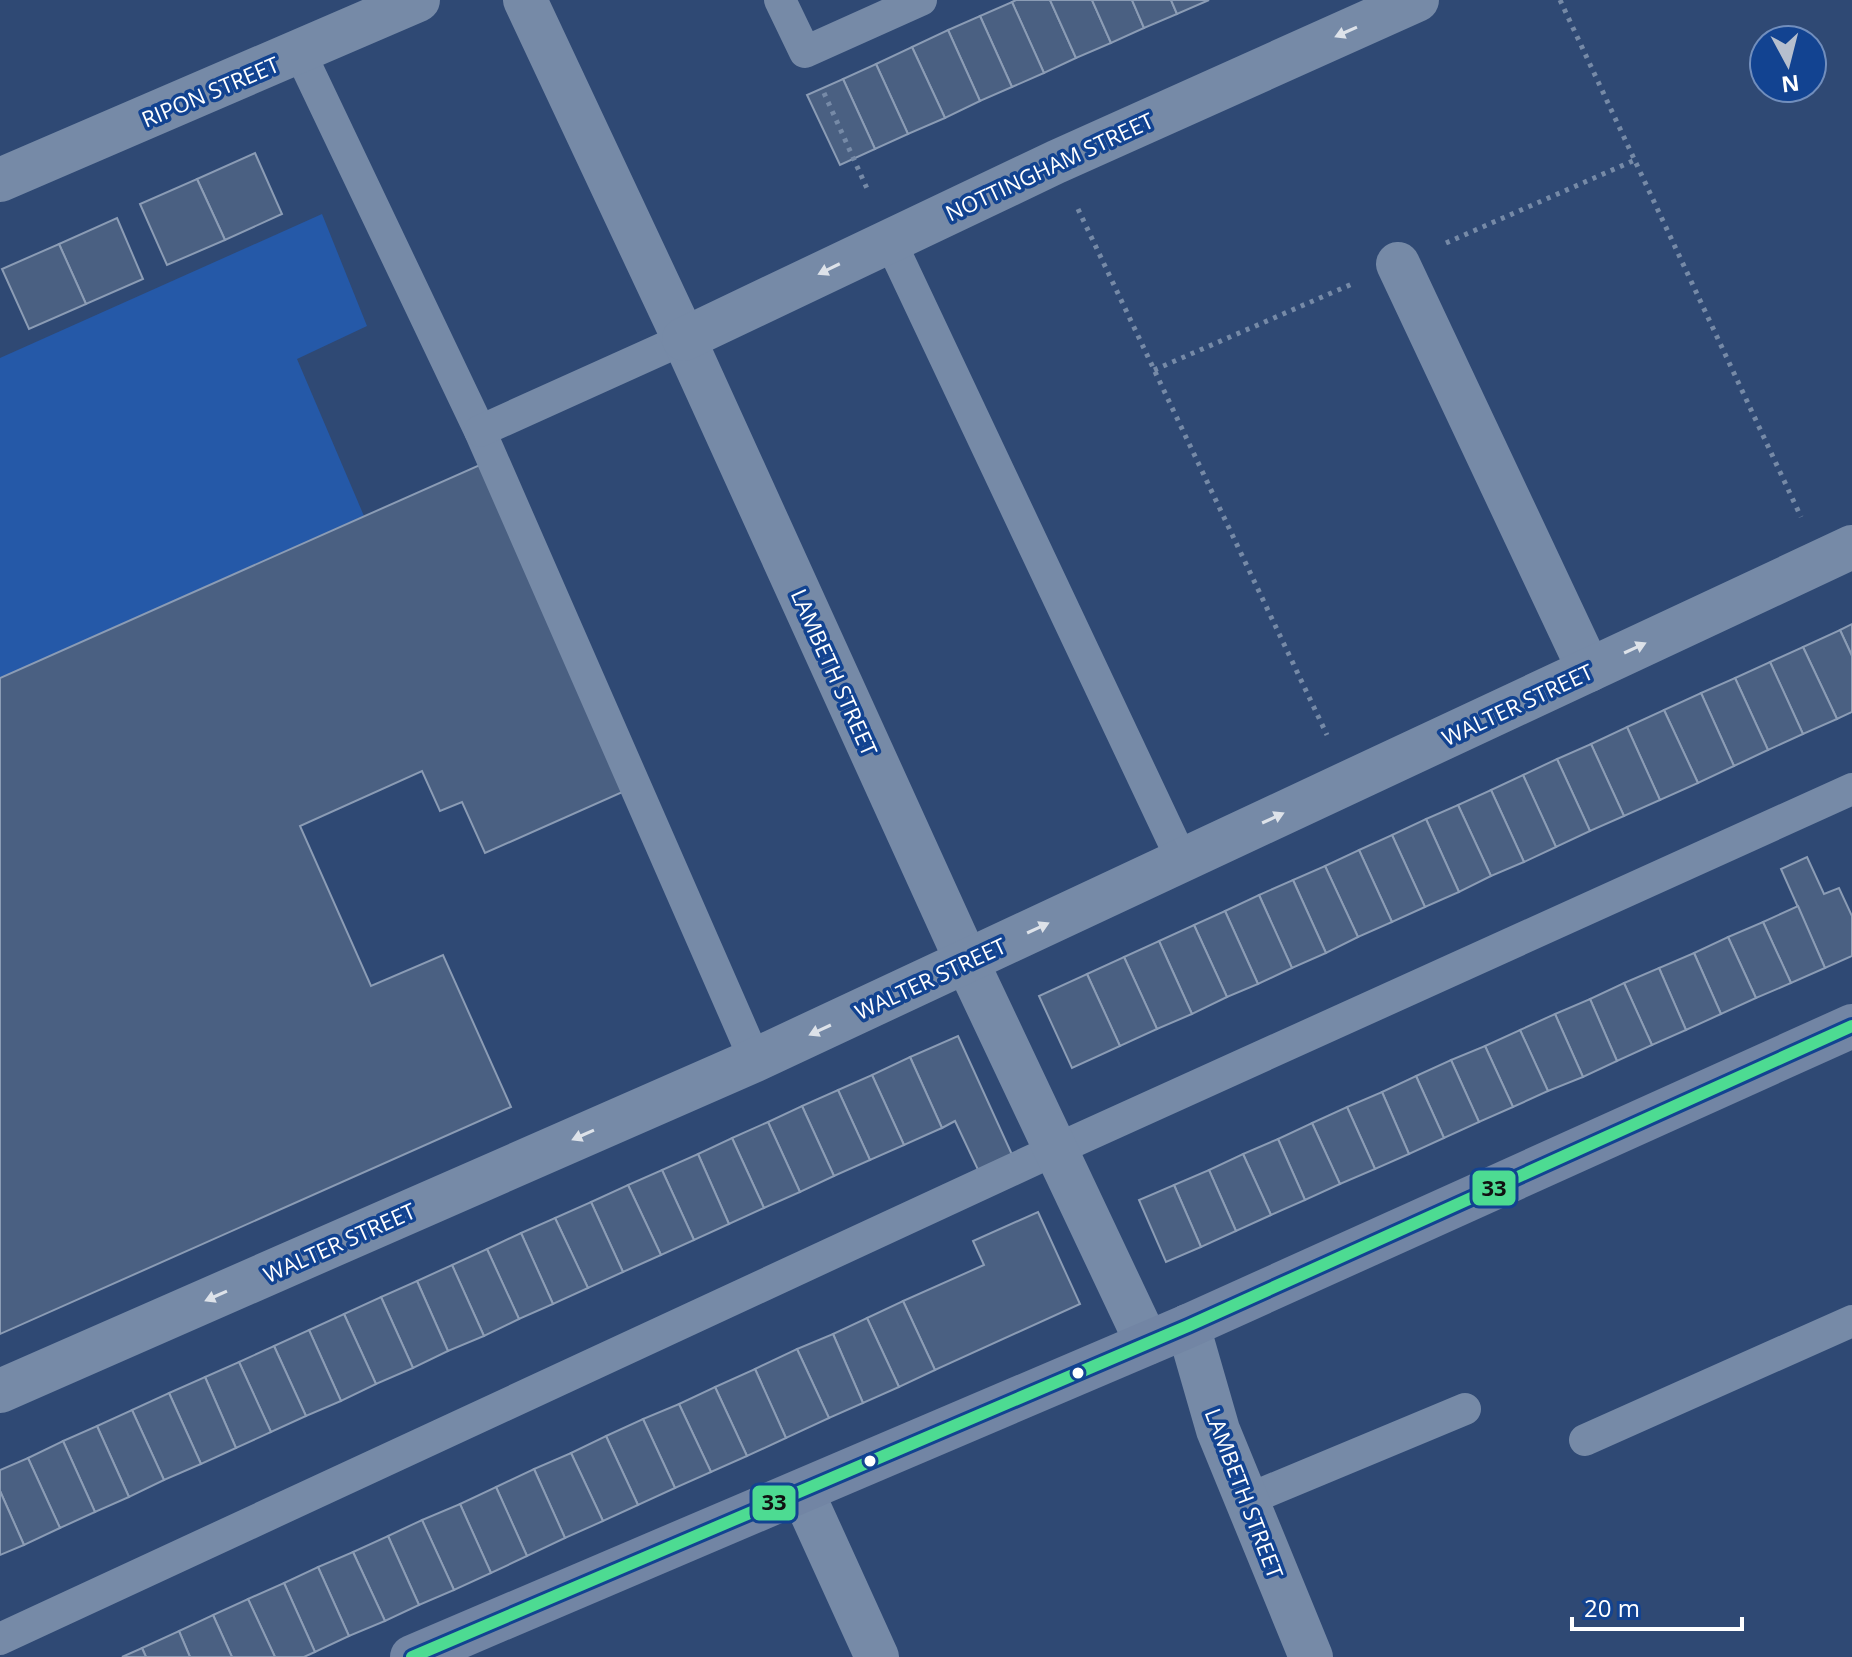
<svg xmlns="http://www.w3.org/2000/svg" width="1852" height="1657" font-family="'Open Sans',sans-serif">
<style>
.green{fill:#2559a8}
.building{fill:#4a6082;stroke:#8b9cb5;stroke-width:2}
.lines{fill:none;stroke-linecap:round;stroke-linejoin:round}
.path{stroke:#768aa7;stroke-width:5;stroke-dasharray:4 6;stroke-linecap:butt}
.lane{stroke:#768aa7;stroke-width:32}
.street{stroke:#768aa7;stroke-width:44}
.secondary{stroke:#7285a4;stroke-width:44}
.bus-1-casing{stroke:#124391;stroke-width:18}
.bus-1{stroke:#4ddb92;stroke-width:12}
.oneway{fill:#dde2e9}
.bus-dot{fill:#fff;stroke:#124391;stroke-width:3}
.labels{text-anchor:middle;dominant-baseline:central;stroke-width:7;stroke-linejoin:round;paint-order:stroke}
.street-label{font-size:22px;fill:#fff;stroke:#124391}
.line-badge{stroke:#124391;stroke-width:3}
.pale-badge-label{font-size:22px;text-anchor:middle;font-weight:bold;fill:#111}
</style>
<rect width="100%" height="100%" fill="#2f4974"/>
<polygon class="green" points="322,214 367,326 297,359 364,516 0,678 0,358"/>
<g class="building">
<polygon points="1016,0 1050,0 1076,58 1044,73 1012,2"/>
<polygon points="1050,0 1092,0 1111,43 1076,58"/>
<polygon points="1092,0 1132,0 1144,28 1111,43"/>
<polygon points="1132,0 1171,0 1177,14 1144,28"/>
<polygon points="1171,0 1209,0 1177,14"/>
<polygon points="1012,2 1044,73 1012,87 980,16"/>
<polygon points="980,16 1012,87 980,101 948,30"/>
<polygon points="948,30 980,101 945,118 912,47"/>
<polygon points="912,47 945,118 908,134 876,64"/>
<polygon points="876,64 908,134 875,149 843,79"/>
<polygon points="843,79 875,149 840,165 807,95"/>
<polygon points="255,153 282,214 225,240 197,179"/>
<polygon points="197,179 225,240 167,265 140,204"/>
<polygon points="117,218 143,279 86,304 59,244"/>
<polygon points="59,244 86,304 29,329 2,269"/>
<polygon points="482,464 627,790 485,853 462,802 440,811 422,771 300,826 371,986 443,955 511,1107 0,1334 0,678"/>
<polygon points="1852,624 1852,656 1840,630"/>
<polygon points="1840,630 1852,656 1852,712 1837,719 1803,647"/>
<polygon points="1803,647 1837,719 1803,734 1770,662"/>
<polygon points="1770,662 1803,734 1768,750 1735,678"/>
<polygon points="1735,678 1768,750 1734,766 1701,693"/>
<polygon points="1701,693 1734,766 1698,783 1664,710"/>
<polygon points="1664,710 1698,783 1660,800 1627,727"/>
<polygon points="1627,727 1660,800 1624,816 1591,744"/>
<polygon points="1591,744 1624,816 1590,831 1557,759"/>
<polygon points="1557,759 1590,831 1556,847 1523,775"/>
<polygon points="1523,775 1556,847 1524,862 1491,790"/>
<polygon points="1491,790 1524,862 1491,876 1458,805"/>
<polygon points="1458,805 1491,876 1459,892 1426,819"/>
<polygon points="1426,819 1459,892 1425,907 1392,835"/>
<polygon points="1392,835 1425,907 1392,922 1359,850"/>
<polygon points="1359,850 1392,922 1358,937 1325,866"/>
<polygon points="1807,857 1824,894 1839,888 1852,916 1852,956 1825,968 1781,869"/>
<polygon points="1325,866 1358,937 1326,953 1293,880"/>
<polygon points="1293,880 1326,953 1292,968 1259,895"/>
<polygon points="1259,895 1292,968 1258,984 1225,911"/>
<polygon points="1798,906 1825,968 1791,983 1763,922"/>
<polygon points="1225,911 1258,984 1227,997 1194,925"/>
<polygon points="1763,922 1791,983 1756,998 1728,937"/>
<polygon points="1194,925 1227,997 1192,1014 1159,941"/>
<polygon points="1728,937 1756,998 1721,1014 1694,953"/>
<polygon points="1159,941 1192,1014 1157,1029 1124,957"/>
<polygon points="1694,953 1721,1014 1686,1030 1659,968"/>
<polygon points="1124,957 1157,1029 1120,1046 1087,974"/>
<polygon points="1659,968 1686,1030 1652,1045 1624,983"/>
<polygon points="1087,974 1120,1046 1072,1068 1039,996"/>
<polygon points="1624,983 1652,1045 1617,1061 1590,999"/>
<polygon points="1590,999 1617,1061 1583,1077 1555,1014"/>
<polygon points="1555,1014 1583,1077 1548,1091 1520,1030"/>
<polygon points="1520,1030 1548,1091 1513,1107 1485,1046"/>
<polygon points="958,1036 1014,1159 980,1174 955,1121 942,1128 910,1057"/>
<polygon points="1485,1046 1513,1107 1479,1122 1451,1060"/>
<polygon points="910,1057 942,1128 904,1145 872,1075"/>
<polygon points="1451,1060 1479,1122 1444,1138 1416,1076"/>
<polygon points="872,1075 904,1145 870,1160 838,1090"/>
<polygon points="1416,1076 1444,1138 1409,1154 1382,1092"/>
<polygon points="838,1090 870,1160 834,1176 802,1106"/>
<polygon points="1382,1092 1409,1154 1375,1169 1347,1107"/>
<polygon points="802,1106 834,1176 800,1192 768,1122"/>
<polygon points="1347,1107 1375,1169 1340,1184 1312,1123"/>
<polygon points="768,1122 800,1192 764,1208 732,1138"/>
<polygon points="1312,1123 1340,1184 1305,1200 1278,1139"/>
<polygon points="732,1138 764,1208 729,1224 698,1154"/>
<polygon points="1278,1139 1305,1200 1271,1215 1243,1154"/>
<polygon points="698,1154 729,1224 694,1240 662,1170"/>
<polygon points="1243,1154 1271,1215 1236,1231 1209,1170"/>
<polygon points="662,1170 694,1240 661,1255 628,1185"/>
<polygon points="1209,1170 1236,1231 1201,1247 1174,1185"/>
<polygon points="628,1185 661,1255 623,1272 591,1202"/>
<polygon points="1174,1185 1201,1247 1166,1262 1139,1200"/>
<polygon points="591,1202 623,1272 588,1288 555,1218"/>
<polygon points="1038,1212 1080,1304 935,1370 903,1301 984,1265 973,1241"/>
<polygon points="555,1218 588,1288 553,1304 521,1233"/>
<polygon points="521,1233 553,1304 519,1319 487,1249"/>
<polygon points="487,1249 519,1319 484,1336 452,1265"/>
<polygon points="452,1265 484,1336 448,1351 417,1281"/>
<polygon points="417,1281 448,1351 413,1368 381,1297"/>
<polygon points="381,1297 413,1368 376,1384 344,1314"/>
<polygon points="903,1301 935,1370 899,1387 867,1318"/>
<polygon points="344,1314 376,1384 341,1401 309,1330"/>
<polygon points="867,1318 899,1387 863,1403 833,1334"/>
<polygon points="309,1330 341,1401 306,1416 274,1346"/>
<polygon points="833,1334 863,1403 829,1418 797,1349"/>
<polygon points="274,1346 306,1416 271,1432 239,1362"/>
<polygon points="797,1349 829,1418 786,1438 755,1369"/>
<polygon points="239,1362 271,1432 236,1448 205,1377"/>
<polygon points="755,1369 786,1438 747,1456 715,1387"/>
<polygon points="205,1377 236,1448 201,1464 169,1393"/>
<polygon points="715,1387 747,1456 711,1472 679,1404"/>
<polygon points="169,1393 201,1464 164,1480 132,1410"/>
<polygon points="679,1404 711,1472 675,1488 643,1419"/>
<polygon points="132,1410 164,1480 129,1497 97,1426"/>
<polygon points="643,1419 675,1488 638,1505 606,1436"/>
<polygon points="97,1426 129,1497 95,1512 63,1441"/>
<polygon points="606,1436 638,1505 603,1521 571,1453"/>
<polygon points="63,1441 95,1512 60,1528 28,1458"/>
<polygon points="571,1453 603,1521 565,1538 534,1469"/>
<polygon points="28,1458 60,1528 24,1545 0,1491 0,1470"/>
<polygon points="534,1469 565,1538 527,1556 496,1487"/>
<polygon points="496,1487 527,1556 491,1573 460,1504"/>
<polygon points="0,1491 24,1545 0,1555"/>
<polygon points="460,1504 491,1573 454,1590 422,1520"/>
<polygon points="422,1520 454,1590 419,1605 388,1536"/>
<polygon points="388,1536 419,1605 385,1621 353,1552"/>
<polygon points="353,1552 385,1621 349,1636 318,1567"/>
<polygon points="318,1567 349,1636 315,1652 284,1583"/>
<polygon points="284,1583 315,1652 304,1657 275,1657 248,1599"/>
<polygon points="248,1599 275,1657 232,1657 213,1615"/>
<polygon points="213,1615 232,1657 190,1657 179,1631"/>
<polygon points="179,1631 190,1657 146,1657 142,1648"/>
<polygon points="142,1648 146,1657 122,1657"/>
</g>
<g class="lines">
<g class="path">
<polyline points="1560,0 1801,517"/>
<polyline points="824,93 869,193"/>
<polyline points="1078,209 1327,735"/>
<polyline points="1446,243 1635,160"/>
<polyline points="1154,370 1352,284"/>
</g>
<g class="lane">
<polyline points="780,0 805,52 921,0"/>
<polyline points="300,53 480,431 755,1060"/>
<polyline points="889,239 1182,860"/>
<polyline points="480,431 684,339"/>
<polyline points="1585,1440 1852,1321"/>
<polyline points="1249,1499 1465,1409"/>
<polyline points="0,1639 1057,1149 1852,789"/>
</g>
<g class="street">
<polyline points="525,0 684,339 967,962 1147,1343"/>
<polyline points="0,180 418,0"/>
<polyline points="1398,264 1589,670"/>
<polyline points="684,339 1056,162 1417,0"/>
<polyline points="1188,1326 1218,1430 1311,1657"/>
<polyline points="0,1391 755,1060 1852,547"/>
<polyline points="802,1492 877,1657"/>
</g>
<polyline class="secondary" points="412,1657 1188,1326 1852,1026"/>
<g class="bus-1-casing">
<polyline id="bus-1" points="412,1657 1188,1326 1852,1026"/>
</g>
<use href="#bus-1" class="bus-1"/>
</g>
<defs><path id="oneway-solid" d="M-6-.8H1V-3.2L6.5 0L1 3.2V.8H-6Z" transform="scale(2)"/></defs>
<g class="oneway">
<use href="#oneway-solid" transform="translate(1346 32) rotate(156)"/>
<use href="#oneway-solid" transform="translate(829 269) rotate(154)"/>
<use href="#oneway-solid" transform="translate(1635 648) rotate(-25)"/>
<use href="#oneway-solid" transform="translate(1273 818) rotate(-25)"/>
<use href="#oneway-solid" transform="translate(1038 928) rotate(-25)"/>
<use href="#oneway-solid" transform="translate(820 1030) rotate(155)"/>
<use href="#oneway-solid" transform="translate(583 1135) rotate(156)"/>
<use href="#oneway-solid" transform="translate(216 1296) rotate(156)"/>
</g>
<g class="bus-dot">
<circle cx="1078" cy="1373" r="7"/>
<circle cx="870" cy="1461" r="7"/>
</g>
<g class="labels">
<g class="street-label">
<text transform="translate(210 91) rotate(-23)">RIPON STREET</text>
<text transform="translate(1049 166) rotate(-25)">NOTTINGHAM STREET</text>
<text transform="translate(835 672) rotate(66)">LAMBETH STREET</text>
<text transform="translate(1517 704) rotate(-25)">WALTER STREET</text>
<text transform="translate(930 978) rotate(-25)">WALTER STREET</text>
<text transform="translate(339 1242) rotate(-24)">WALTER STREET</text>
<text transform="translate(1245 1493) rotate(69)">LAMBETH STREET</text>
</g>
</g>
<g class="line-badge">
<rect x="1471" y="1169" width="46" height="38" rx="8" fill="#4ddb92"/>
<rect x="751" y="1484" width="46" height="38" rx="8" fill="#4ddb92"/>
</g>
<g class="pale-badge-label">
<text x="1494" y="1196">33</text>
<text x="774" y="1510">33</text>
</g>
<g transform="translate(1788 64) rotate(173)"><circle r="38" fill="#124391" stroke="#718ebd" stroke-width="2"/>
<path d="M0-6L14 30L0 20L-14 30Z" fill="#b6bfce"/>
<text y="-12" font-size="22" font-weight="bold" text-anchor="middle" fill="#ffffff">N</text>
</g>
<path d="M1572 1617v12h170v-12" fill="none" stroke="#ffffff" stroke-width="4"/>
<text x="1584" y="1617" font-size="24" fill="#ffffff" stroke="#124391" stroke-width="6" paint-order="stroke">20 m</text>
</svg>
